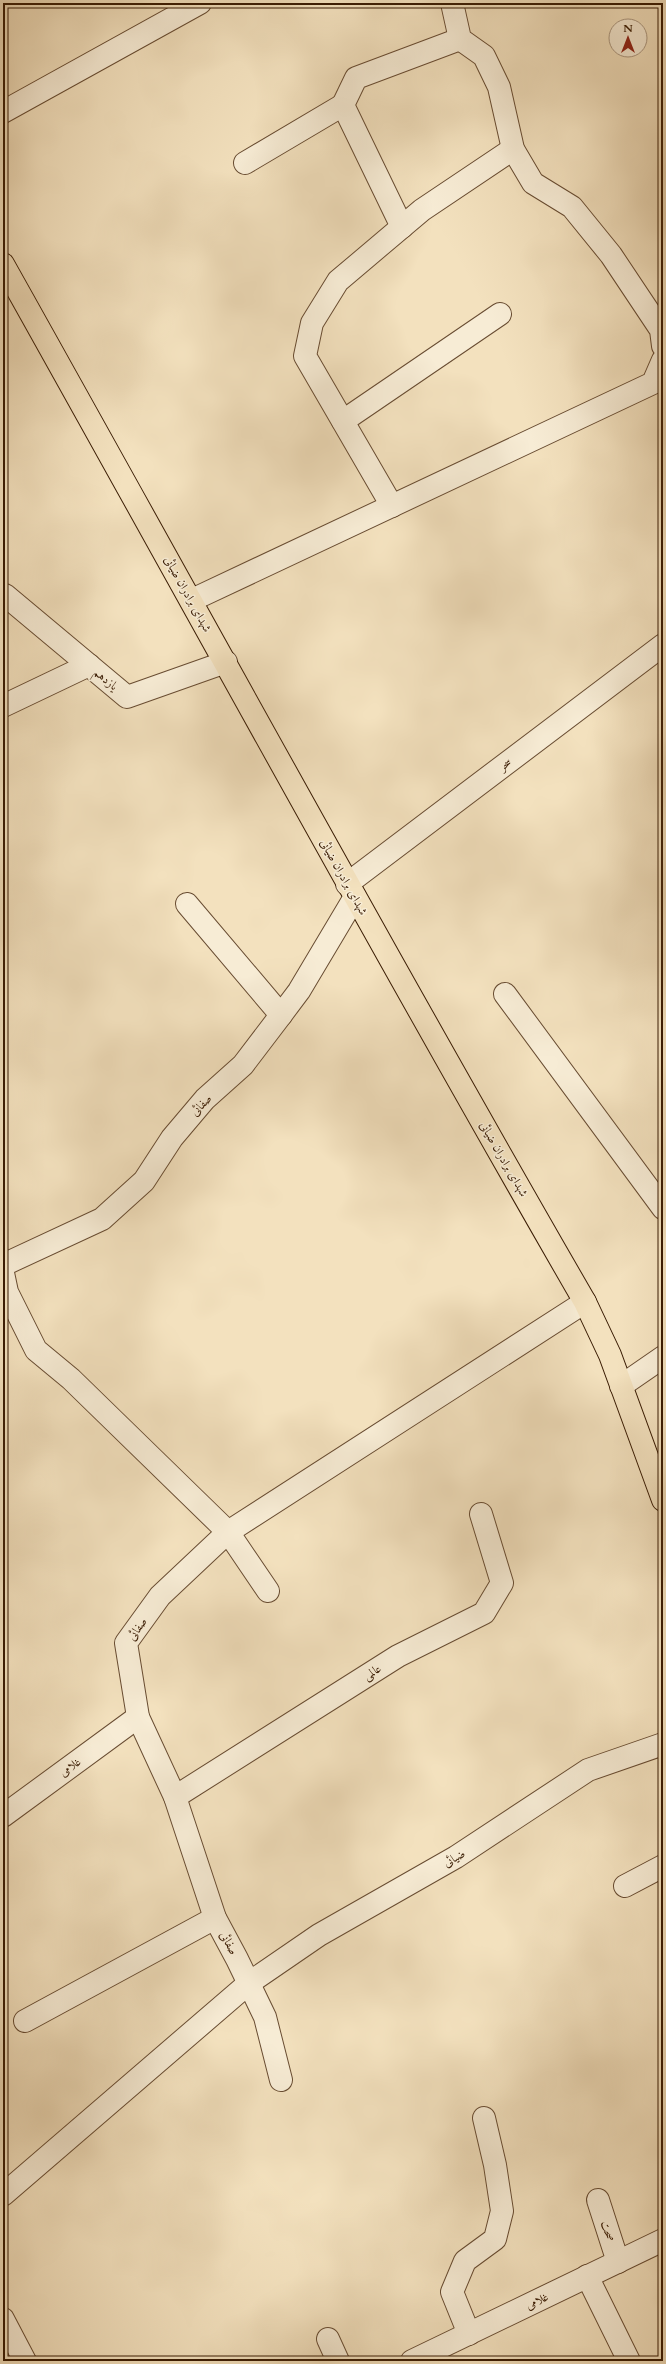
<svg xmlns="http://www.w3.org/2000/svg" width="666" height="2364" font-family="Cardo,Amiri,serif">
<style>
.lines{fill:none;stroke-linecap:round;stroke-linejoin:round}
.minor-casing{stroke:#684c32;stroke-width:24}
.major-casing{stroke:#391b03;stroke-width:24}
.minor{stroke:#f7ecd5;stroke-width:22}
.major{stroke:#f3e1be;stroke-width:22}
.labels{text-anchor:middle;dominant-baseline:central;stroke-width:3;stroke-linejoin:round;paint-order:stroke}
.street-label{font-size:12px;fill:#391b03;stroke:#f7ecd5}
</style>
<rect width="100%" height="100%" fill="#f3e1be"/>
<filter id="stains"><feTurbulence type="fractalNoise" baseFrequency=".005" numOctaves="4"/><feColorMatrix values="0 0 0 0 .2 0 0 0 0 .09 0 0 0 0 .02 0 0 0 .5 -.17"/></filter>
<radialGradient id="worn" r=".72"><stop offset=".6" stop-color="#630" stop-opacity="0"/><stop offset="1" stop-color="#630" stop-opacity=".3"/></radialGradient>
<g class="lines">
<g class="minor-casing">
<g id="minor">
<polyline points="452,3 460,39 484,56 499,87 513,149 533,183 572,207 611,255 661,330 663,346"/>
<polyline points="3,112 200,3"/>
<polyline points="245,163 343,105"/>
<polyline points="402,227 343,105 356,78 460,39"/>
<polyline points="343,421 500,314"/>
<polyline points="392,506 305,356 312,323 338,281 422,210 513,149"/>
<polyline points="5,595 127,697 226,662"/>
<polyline points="192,600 653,383 663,360"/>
<polyline points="3,706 89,665"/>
<polyline points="347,884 663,645"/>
<polyline points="187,904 281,1015"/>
<polyline points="505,994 663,1208"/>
<polyline points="3,1265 102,1219 144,1181 172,1138 205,1099 243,1065 281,1015 299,991 355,897"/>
<polyline points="3,1273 7,1292 36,1350 71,1379 228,1532 268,1591"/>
<polyline points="621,1386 663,1357"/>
<polyline points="175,1797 398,1656 484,1613 502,1583 481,1514"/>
<polyline points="3,1816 138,1717"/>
<polyline points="625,1886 663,1866"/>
<polyline points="25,2021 215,1918"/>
<polyline points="281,2080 265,2017 237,1959 215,1918 175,1797 138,1717 126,1643 160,1596 228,1532 585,1302"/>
<polyline points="3,2195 249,1983 319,1935 456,1857 588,1770 663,1744"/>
<polyline points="598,2200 618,2262"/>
<polyline points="587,2276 629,2361"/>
<polyline points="3,2319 25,2361"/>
<polyline points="469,2334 452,2292 465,2261 495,2239 502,2211 495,2165 484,2118"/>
<polyline points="328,2339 338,2361"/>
<polyline points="412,2361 663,2240"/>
</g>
</g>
<g class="major-casing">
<path id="major" d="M 3,264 C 197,610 387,959 585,1302 L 610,1355 L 663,1500"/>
</g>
<use href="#minor" class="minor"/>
<use href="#major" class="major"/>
</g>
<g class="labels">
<g class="street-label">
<text transform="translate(188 594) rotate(61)">شهدای برادران ضیائی</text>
<text transform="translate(106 679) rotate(40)">یازدهم</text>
<text transform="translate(505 764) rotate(-37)">سحر</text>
<text transform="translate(344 877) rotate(61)">شهدای برادران ضیائی</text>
<text transform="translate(201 1105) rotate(-47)">صفائی</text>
<text transform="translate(504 1159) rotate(60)">شهدای برادران ضیائی</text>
<text transform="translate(137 1629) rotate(-56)">صفائی</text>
<text transform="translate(372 1672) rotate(-32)">عالمی</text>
<text transform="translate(70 1767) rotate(-36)">غلامی</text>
<text transform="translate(454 1858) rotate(-31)">ضیائی</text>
<text transform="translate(229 1943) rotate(61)">صفائی</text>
<text transform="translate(608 2231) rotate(72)">صحت</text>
<text transform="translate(537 2301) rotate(-26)">غلامی</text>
</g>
</g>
<rect width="666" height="2364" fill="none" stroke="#f3e1be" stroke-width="16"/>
<rect x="4" y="4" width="658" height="2356" fill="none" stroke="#391b03" stroke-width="2"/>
<rect x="8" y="8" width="650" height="2348" fill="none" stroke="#391b03"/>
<g transform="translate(628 38)"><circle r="19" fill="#f7ecd5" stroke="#ab9881"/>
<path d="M0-3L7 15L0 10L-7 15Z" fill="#8f2418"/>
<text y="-6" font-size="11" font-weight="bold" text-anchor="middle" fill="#391b03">N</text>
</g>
<rect width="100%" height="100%" filter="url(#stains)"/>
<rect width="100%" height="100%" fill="url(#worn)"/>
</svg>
